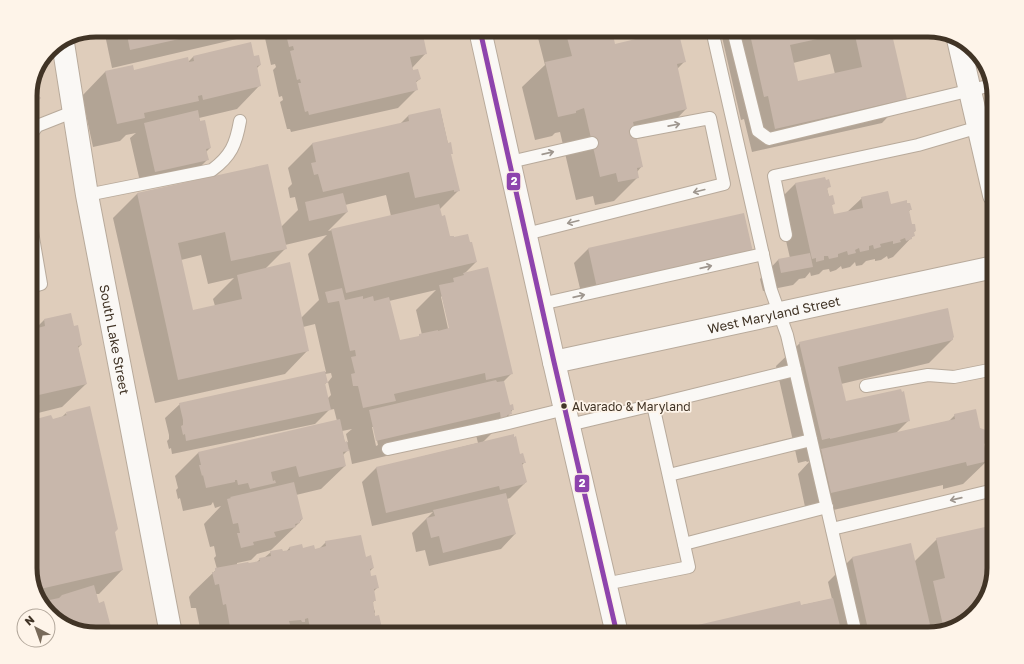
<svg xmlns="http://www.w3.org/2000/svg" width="1024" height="664" font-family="'Golos Text',sans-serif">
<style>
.shadow{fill:#0003;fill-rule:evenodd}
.building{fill:#c8b7ab;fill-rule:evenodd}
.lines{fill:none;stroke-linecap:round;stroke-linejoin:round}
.lane-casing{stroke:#b8aa9b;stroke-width:14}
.street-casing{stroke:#b8aa9b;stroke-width:24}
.secondary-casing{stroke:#b8aa9b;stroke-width:24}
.primary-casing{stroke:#b8aa9b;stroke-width:24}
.lane{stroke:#faf8f5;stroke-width:12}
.street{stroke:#faf8f5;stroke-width:22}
.secondary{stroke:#faf8f5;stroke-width:22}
.primary{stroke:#faf8f5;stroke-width:22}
.bus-1-casing{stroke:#fef4e9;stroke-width:8}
.bus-1{stroke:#8e44ad;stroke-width:5}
.oneway{stroke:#9e968e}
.bus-dot{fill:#413426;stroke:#fef4e9;stroke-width:1.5}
.labels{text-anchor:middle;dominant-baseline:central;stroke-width:3.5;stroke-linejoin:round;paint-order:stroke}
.bus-label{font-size:12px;fill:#413426;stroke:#fef4e9;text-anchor:start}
.street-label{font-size:13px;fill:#413426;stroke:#fef4e9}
.rim{fill:none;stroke:#413426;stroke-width:5}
.line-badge{stroke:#fef4e9;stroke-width:1.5}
.badge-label{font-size:11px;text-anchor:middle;font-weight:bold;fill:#fff}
</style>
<rect width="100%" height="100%" fill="#dfcdbb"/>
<g class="shadow">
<polygon points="104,30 262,30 258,34 112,68"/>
<polygon points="263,30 421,30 426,53 412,68 413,72 420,79 415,83 416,90 398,108 291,132 290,129 287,129 280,102 283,100 282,96 279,97 273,70 276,67 275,64 271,65 265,38 268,35 267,32 264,32"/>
<polygon points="536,30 611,30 614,45 669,37 684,62 677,69 686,109 663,133 636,139 642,166 637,172 638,177 614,201 595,205 593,196 576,200 560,132 555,133 552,136 535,140 522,87 545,65"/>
<path d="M 729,30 L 890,30 L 905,99 L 882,123 L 752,152 L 744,119 L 741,120 L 722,37 ZM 830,54 L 835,74 L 797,82 L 793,63 Z"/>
<polygon points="251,44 253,57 260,65 256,69 260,85 237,109 199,118 210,148 206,152 208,159 193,174 141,186 130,138 136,133 126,135 120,141 93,147 82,96 105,72 132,66 133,71 188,62 193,57"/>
<path d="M 440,109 L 448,144 L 452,153 L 450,155 L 458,191 L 439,210 L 449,238 L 476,262 L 465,273 L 511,374 L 503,382 L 509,406 L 513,409 L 507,418 L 482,443 L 519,455 L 525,462 L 522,465 L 526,482 L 510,498 L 507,499 L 515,534 L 501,549 L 429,566 L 425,550 L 416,552 L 412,533 L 433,512 L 372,526 L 362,482 L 376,468 L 478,443 L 476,435 L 352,464 L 349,449 L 343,455 L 345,466 L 321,489 L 296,495 L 302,519 L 299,523 L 271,550 L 257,554 L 251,560 L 237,563 L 237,565 L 256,563 L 260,559 L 264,558 L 271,552 L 286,552 L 290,547 L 315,550 L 319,549 L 326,542 L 365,558 L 373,568 L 369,572 L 370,577 L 378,587 L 373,592 L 375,600 L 372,603 L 375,612 L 374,614 L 381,627 L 376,632 L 377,634 L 203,634 L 202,627 L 200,628 L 196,608 L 191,608 L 189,597 L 192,593 L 217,569 L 214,558 L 216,556 L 214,546 L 210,547 L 204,524 L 221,506 L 215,508 L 213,502 L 211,505 L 183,511 L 180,498 L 178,499 L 176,490 L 178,488 L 175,476 L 198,453 L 337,421 L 334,409 L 329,410 L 315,424 L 172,454 L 171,448 L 169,449 L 167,441 L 169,439 L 169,435 L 165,418 L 180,404 L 326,372 L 315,324 L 303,327 L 308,350 L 285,374 L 155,403 L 113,218 L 137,194 L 267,165 L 281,227 L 298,210 L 295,197 L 290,198 L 288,188 L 292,184 L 288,168 L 312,144 L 400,124 L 408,116 ZM 386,195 L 391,216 L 328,231 L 347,212 L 345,205 ZM 327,235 L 308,254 L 319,300 L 301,318 L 265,269 L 286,248 L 285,245 ZM 201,255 L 208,284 L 234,278 L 213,299 L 215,306 L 192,312 L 181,260 ZM 436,290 L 416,310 L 422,335 L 417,338 L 399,342 L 389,301 ZM 442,296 L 451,333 L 449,333 L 441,297 ZM 331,373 L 332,377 L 328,382 L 331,395 L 327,399 L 324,385 L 327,382 L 325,374 ZM 372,427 L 374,427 L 378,445 L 376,446 ZM 352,429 L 346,434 L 348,442 L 345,443 L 342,431 Z"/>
<polygon points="824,178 829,186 827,189 829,197 834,203 831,206 833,216 846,213 862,198 890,205 907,204 911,209 908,212 911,225 915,231 913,233 914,235 893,257 888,259 887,256 881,260 875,261 875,259 866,261 862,265 856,266 855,262 850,267 842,269 841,266 836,270 830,272 829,269 823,270 819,274 811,276 810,272 805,278 799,279 793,285 763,291 760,279 778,260 790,258 777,202 795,184"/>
<polygon points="588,249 752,252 738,266 583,301 574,263"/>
<polygon points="44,320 73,327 81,345 78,348 86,384 62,407 30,415 30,331 34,330"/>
<polygon points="952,340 929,363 841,384 845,403 909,420 896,433 949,421 955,415 983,444 987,461 963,484 943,489 943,485 807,516 798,474 810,461 807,462 806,461 798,463 776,366 800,343"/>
<polygon points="66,413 114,533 122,570 99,594 96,594 98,604 110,626 102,634 96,634 60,623 39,601 30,572 32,425 37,420 52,420 62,417"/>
<polygon points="994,526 994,568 983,604 961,625 928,634 684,634 692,632 699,626 832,599 828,582 852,558 910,545 914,562 937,539"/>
</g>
<g class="building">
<polygon points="126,30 215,30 215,31 130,50"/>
<polygon points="285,30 422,30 427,54 410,57 413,70 418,69 421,79 416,81 418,90 309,115 308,111 305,112 298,83 301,83 300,79 297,80 290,51 294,50 293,46 289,47"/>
<polygon points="565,30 612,30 615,44 669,31 670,36 679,34 686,62 677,64 687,109 633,122 643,167 637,168 639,178 618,182 616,173 600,177 584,108 576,111 576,113 558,117 545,62 572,56"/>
<path d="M 749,30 L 891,30 L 907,99 L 775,129 L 768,96 L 764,97 ZM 854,31 L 862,67 L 798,81 L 790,45 Z"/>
<polygon points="251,42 254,56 259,55 261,65 257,66 261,86 203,100 202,95 198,96 199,101 144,113 145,118 117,124 105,71 133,65 134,70 188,57 189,62 194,61 193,56"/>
<polygon points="32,88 41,98 30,109 30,92"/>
<polygon points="440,108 448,143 451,142 453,154 451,154 460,191 454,192 454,190 415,198 409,172 323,192 318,174 314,175 311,163 316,162 312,143 409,121 408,115"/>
<polygon points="198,110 200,121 205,120 211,148 206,149 209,160 155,172 144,123"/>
<polygon points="268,164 287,249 231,261 225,232 178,243 193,310 242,299 237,275 290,262 309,351 178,380 137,193"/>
<polygon points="825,177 826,180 829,179 831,187 827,188 829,196 833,195 835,204 832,205 834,214 863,208 861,197 888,191 891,204 907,200 907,203 910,203 912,210 909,210 912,224 915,224 916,231 914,232 915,236 912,237 912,239 906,241 905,238 900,240 901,242 893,244 893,241 880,244 881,247 874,249 873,245 869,246 869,250 860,252 859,248 855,250 856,253 848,255 847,251 838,254 838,257 829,259 828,256 824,256 824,260 816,262 816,258 812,259 795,183"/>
<polygon points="343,193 348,212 309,221 305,202"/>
<polygon points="439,204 442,216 445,215 450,236 454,236 454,237 468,234 470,242 472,242 477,262 346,293 331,229"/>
<polygon points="744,213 753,252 597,288 588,248"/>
<polygon points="810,253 813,267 781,273 778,259"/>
<polygon points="488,267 513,374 486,380 485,373 394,394 396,401 363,408 358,386 353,386 351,374 355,373 351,357 356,356 355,350 350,351 339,301 328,303 325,292 342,288 345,300 363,296 363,299 373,296 374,301 389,297 400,340 419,336 419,334 438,330 438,331 449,328 439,285 454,282 453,278 464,275 463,273"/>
<polygon points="948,308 954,337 953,338 953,340 838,367 846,401 901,389 902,392 904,391 910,421 830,439 830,438 822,440 799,342"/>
<polygon points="71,313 74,326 78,325 82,345 78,346 87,384 30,397 30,330 45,326 44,319"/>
<polygon points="325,371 328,383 325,383 331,410 186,441 185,434 183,435 181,426 183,425 183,420 179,403"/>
<polygon points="496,380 497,382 504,381 510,405 513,404 514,410 511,410 512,414 507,415 508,418 501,420 500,412 376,441 369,410"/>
<polygon points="90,406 118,529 115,532 123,570 36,590 30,572 30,424 37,423 36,419 51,415 53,419 67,415 66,412"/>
<polygon points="976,409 980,428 986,430 989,435 987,442 984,444 988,461 967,466 966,462 831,493 821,449 955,419 954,414"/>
<polygon points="340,419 345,442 347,441 349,451 343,452 346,466 299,477 296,466 271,472 273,481 275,480 276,483 250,489 248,483 238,485 237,480 235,480 235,482 206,488 203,475 202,476 199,465 201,465 198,452"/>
<polygon points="514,434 514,437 516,436 520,454 523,453 526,463 522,463 527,482 525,483 525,484 500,490 499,486 386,513 376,467"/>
<polygon points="294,482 303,519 300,520 300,523 295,524 296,527 274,532 276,537 253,542 254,545 241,548 237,533 240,533 238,523 233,524 227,499 231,498 230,497"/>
<polygon points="506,493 516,534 443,553 439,536 431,538 426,518 435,516 433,510"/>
<polygon points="994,525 994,568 983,604 961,625 944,630 933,581 945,578 936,538"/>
<polygon points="361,535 366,557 371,555 374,568 370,569 371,576 376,575 379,588 374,589 376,601 373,601 375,616 379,615 382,628 377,629 378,634 306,634 304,629 306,629 305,627 308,626 308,628 310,628 308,618 305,619 305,622 302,622 301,620 289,621 293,634 228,634 227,628 230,627 226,604 223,605 219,584 215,585 212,572 215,572 215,568 248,562 249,563 260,561 259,558 271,556 270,551 282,549 283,551 290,550 289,547 302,544 303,548 314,545 315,549 326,546 325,541"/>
<polygon points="911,543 932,633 869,634 852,557"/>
<polygon points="94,585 99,603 104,601 111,627 102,629 103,634 96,634 60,623 40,602 59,598 62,595"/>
<polygon points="833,598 842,634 682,634 699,629 698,625 800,601 801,605"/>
</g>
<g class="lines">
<g class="lane-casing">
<g id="lane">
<polyline points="712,30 771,290 787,335 856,634"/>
<polyline points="733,30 758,131 769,139 992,85"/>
<polyline points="30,136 37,126 75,111"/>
<polyline points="510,162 592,143"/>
<path d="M 87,195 L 212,170 C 231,156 236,144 240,121"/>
<polyline points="30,220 41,284 30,287"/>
<polyline points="526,234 724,184 710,118 636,132"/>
<polyline points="786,235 774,176 918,145 979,127"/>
<polyline points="541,304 763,254"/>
<polyline points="866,386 928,375 954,377 994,369"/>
<polyline points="653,405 795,370"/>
<polyline points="569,425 653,405 689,567 605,584"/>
<polyline points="388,449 500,425 565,409"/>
<polyline points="669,475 811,440"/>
<polyline points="832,529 994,490"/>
<polyline points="684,544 827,507"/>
</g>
</g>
<g class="street-casing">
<g id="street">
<path id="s1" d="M 63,43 L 87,195 L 171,634"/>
<path id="s2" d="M 554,362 L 994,267"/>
</g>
</g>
<g class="secondary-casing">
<polyline id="secondary" points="958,39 994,195"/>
</g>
<g class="primary-casing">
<polyline id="primary" points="480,30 554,362 617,634"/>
</g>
<use href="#lane" class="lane"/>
<use href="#street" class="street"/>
<use href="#secondary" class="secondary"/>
<use href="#primary" class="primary"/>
<g class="bus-1-casing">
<polyline id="bus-1" points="480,30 554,362 617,634"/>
</g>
<use href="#bus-1" class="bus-1"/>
</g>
<defs><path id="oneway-shaft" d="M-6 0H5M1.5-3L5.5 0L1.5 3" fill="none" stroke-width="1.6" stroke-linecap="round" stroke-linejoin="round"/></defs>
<g class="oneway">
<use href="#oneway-shaft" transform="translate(674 125) rotate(-11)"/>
<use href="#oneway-shaft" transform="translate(548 153) rotate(-13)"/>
<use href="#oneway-shaft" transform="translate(699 191) rotate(166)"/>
<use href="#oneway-shaft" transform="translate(573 222) rotate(166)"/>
<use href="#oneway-shaft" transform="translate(706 267) rotate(-13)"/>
<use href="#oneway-shaft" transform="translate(579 296) rotate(-13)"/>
<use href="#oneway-shaft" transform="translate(956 499) rotate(167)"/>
</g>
<circle class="bus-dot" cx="564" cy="406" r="3.5"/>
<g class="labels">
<g class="bus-label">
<text x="572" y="406">Alvarado &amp; Maryland</text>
</g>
<g class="street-label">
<text stroke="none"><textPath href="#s2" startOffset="225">West Maryland Street</textPath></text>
<text stroke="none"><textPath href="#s1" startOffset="301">South Lake Street</textPath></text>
</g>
</g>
<path d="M0 0H1024V664H0ZM96 37H928A59 59 0 0 1 987 96V568A59 59 0 0 1 928 627H96A59 59 0 0 1 37 568V96A59 59 0 0 1 96 37Z" fill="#fef4e9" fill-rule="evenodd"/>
<path class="rim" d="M96 37H928A59 59 0 0 1 987 96V568A59 59 0 0 1 928 627H96A59 59 0 0 1 37 568V96A59 59 0 0 1 96 37Z"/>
<g class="line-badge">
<rect x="506" y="172" width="15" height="19" rx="4" fill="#8e44ad"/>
<rect x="574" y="474" width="16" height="19" rx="4" fill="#8e44ad"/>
</g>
<g class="badge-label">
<text x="514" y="185">2</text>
<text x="582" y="487">2</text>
</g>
<g transform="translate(36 628) rotate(319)"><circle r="19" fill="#fef4e9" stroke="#b2a79b"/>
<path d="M0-3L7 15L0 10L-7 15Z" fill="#786a5a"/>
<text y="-6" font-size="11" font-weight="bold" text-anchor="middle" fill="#413426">N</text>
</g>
</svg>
